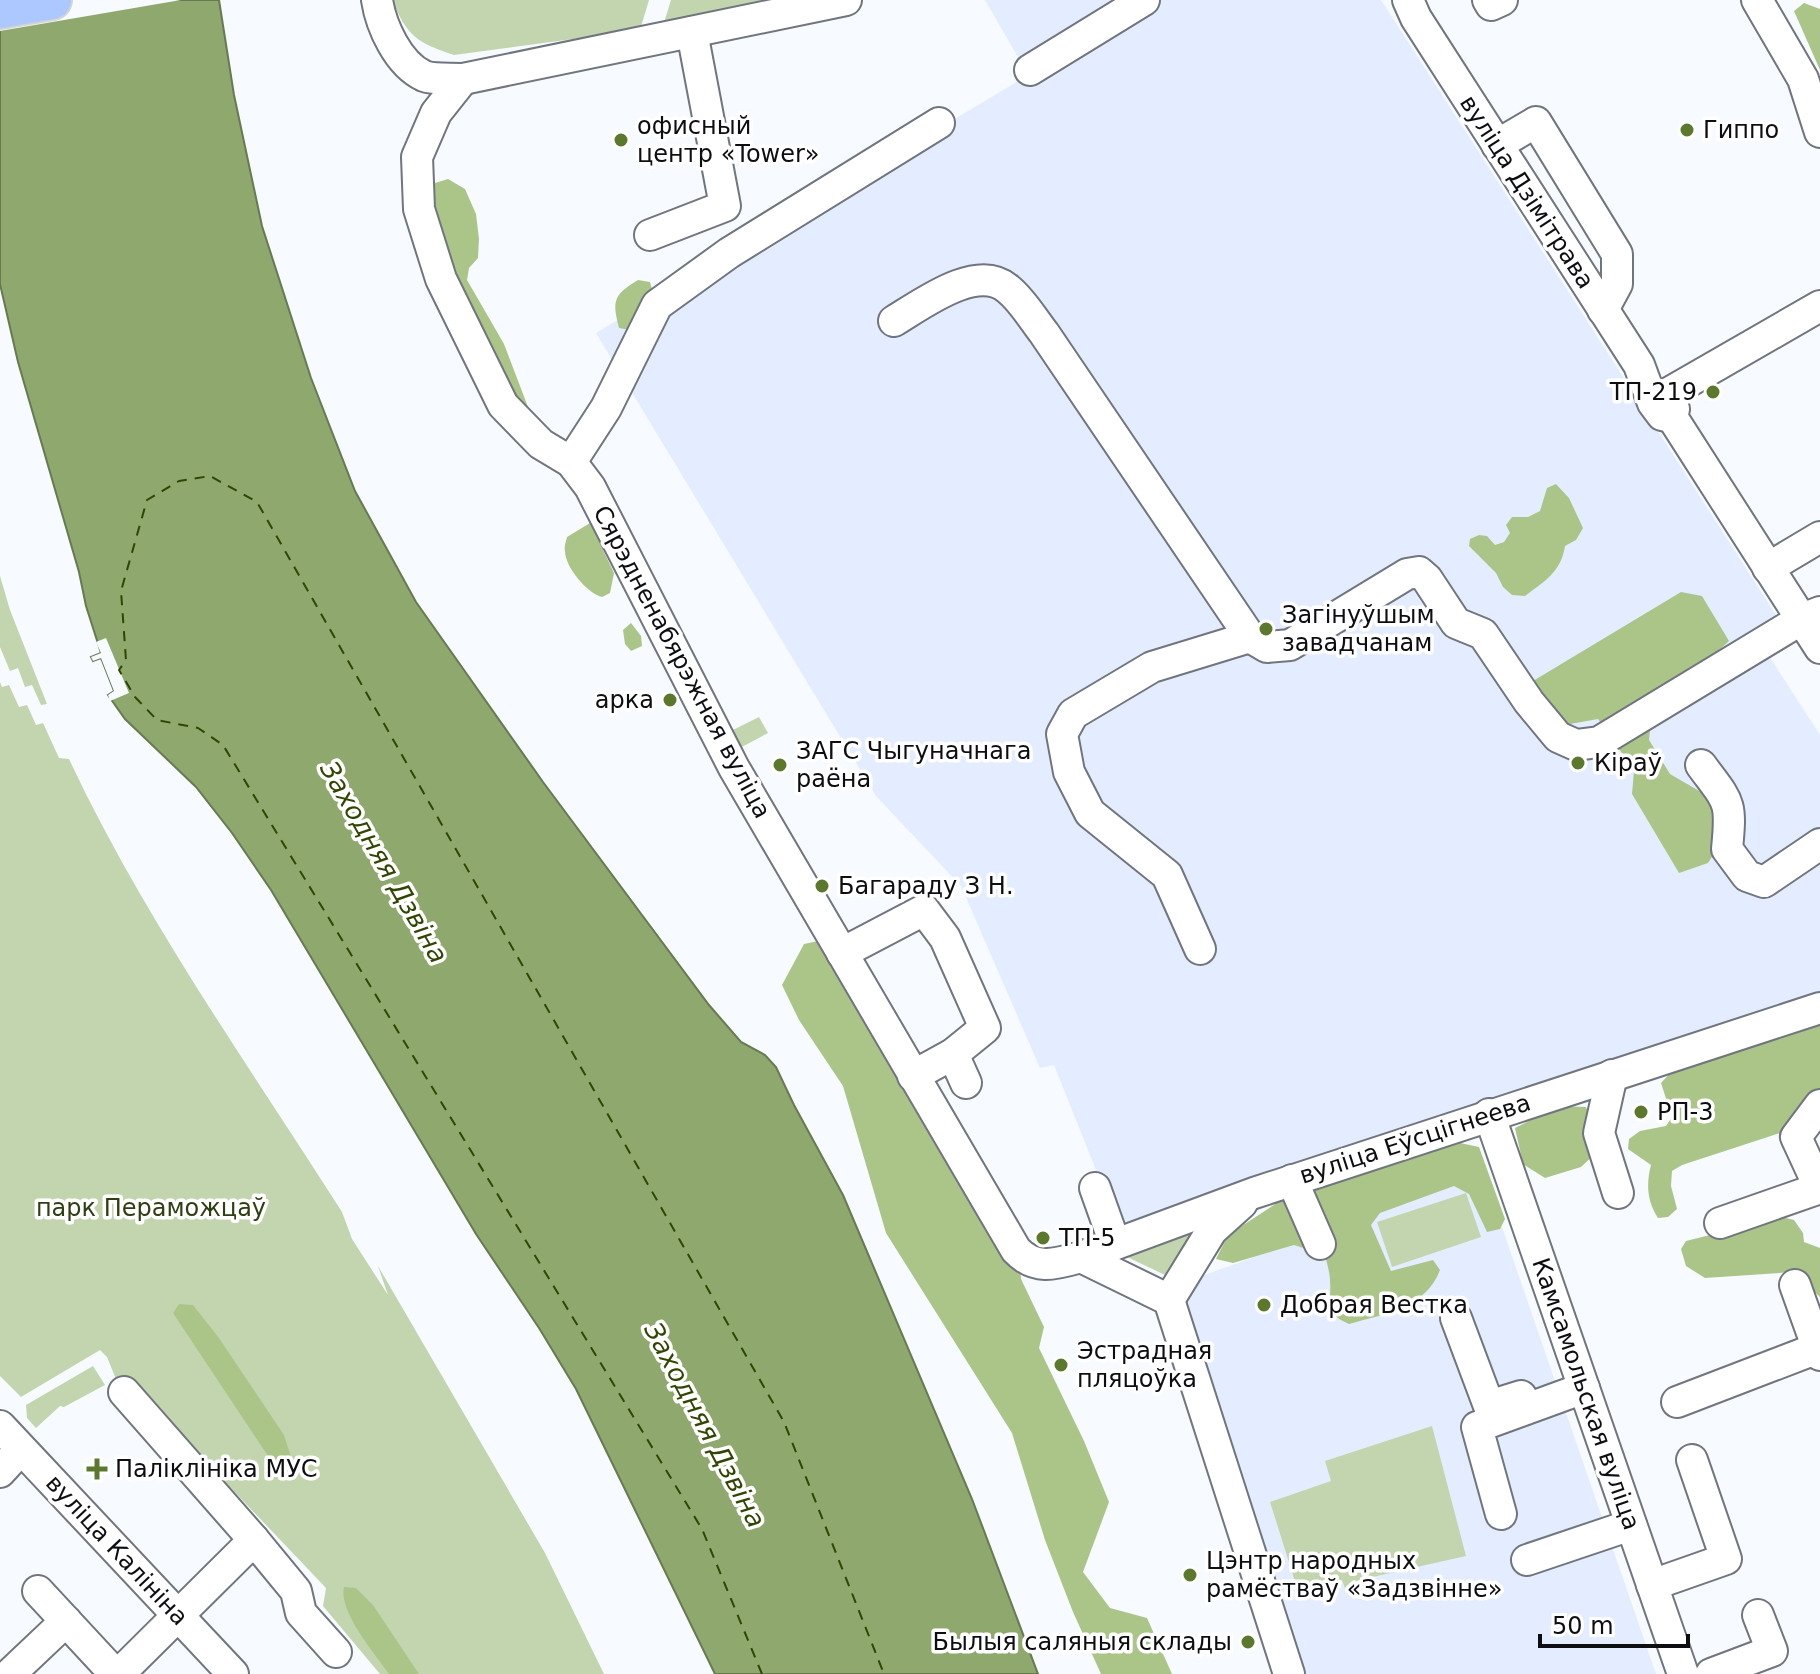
<svg xmlns="http://www.w3.org/2000/svg" width="1820" height="1674" font-family="'DejaVu Sans',sans-serif">
<style>
.built{fill:#e4edff}
.green{fill:#c3d5ae}
.forest{fill:#abc589}
.water{fill:#8ea86d;stroke:#677a52;stroke-width:2}
.pier{fill:#f7fafe}
.lines{fill:none;stroke-linecap:round;stroke-linejoin:round}
.ferry{stroke:#304602;stroke-width:2;stroke-dasharray:10 8;stroke-linecap:butt}
.minor-casing{stroke:#70757e;stroke-width:34}
.major-casing{stroke:#d3d4d4;stroke-width:42}
.minor{stroke:#fff;stroke-width:30}
.major{stroke:#adc7ff;stroke-width:38}
.poi-dot{fill:#5b782d;stroke:#fff;stroke-width:3}
.labels{text-anchor:middle;dominant-baseline:central;stroke-width:7;stroke-linejoin:round;paint-order:stroke}
.poi-label{font-size:24px;fill:#0d0e12;stroke:#fff;text-anchor:start}
.street-label{font-size:24px;fill:#0d0e12;stroke:#fff}
.park-label{font-size:24px;fill:#2e3f13;stroke:#fff}
.water-label{font-size:26px;font-style:italic;fill:#304602;stroke:#fff}
</style>
<rect width="100%" height="100%" fill="#f7fafe"/>
<g class="built">
<polygon points="985,0 1132,0 1023,66"/>
<polygon points="1154,0 1381,0 1783,626 1760,642 1820,735 1820,1001 1118,1225 1054,1065 1040,1068 961,886 876,796 596,333"/>
<polygon points="1484,1175 1656,1674 1306,1674 1185,1300 1199,1277"/>
</g>
<g class="green">
<path d="M 392,0 L 649,0 L 640,30 L 454,55 C 416,42 408,37 392,0 Z"/>
<polygon points="671,0 803,0 663,26"/>
<polygon points="0,576 10,610 47,704 41,705 32,685 25,687 18,668 10,671 0,647"/>
<path d="M 0,682 L 2,687 L 9,685 L 19,707 L 27,705 L 36,725 L 43,723 L 59,758 L 69,759 C 144,919 248,1064 342,1212 L 352,1239 L 388,1295 L 378,1266 L 545,1553 L 604,1674 L 380,1674 L 323,1606 L 326,1588 L 209,1465 L 206,1465 L 202,1457 L 124,1375 L 116,1379 L 107,1357 L 100,1350 L 21,1397 L 0,1376 Z"/>
<polygon points="759,717 768,733 736,750 727,733"/>
<polygon points="1466,1193 1481,1237 1392,1267 1377,1222"/>
<polygon points="1198,1225 1165,1275 1121,1254"/>
<polygon points="93,1366 105,1385 64,1407 60,1406 36,1428 27,1418 26,1405"/>
<polygon points="1432,1426 1466,1556 1359,1580 1362,1589 1347,1594 1342,1580 1299,1594 1270,1502 1331,1481 1325,1461"/>
</g>
<g class="forest">
<polygon points="1804,3 1820,9 1820,70 1794,11"/>
<polygon points="448,179 465,189 476,214 479,239 478,258 469,268 467,280 504,344 528,407 526,413 517,412 462,298 431,208 435,183"/>
<path d="M 638,280 L 650,282 L 655,300 L 630,330 L 619,328 C 612,301 613,295 638,280 Z"/>
<path d="M 1556,484 L 1569,498 L 1583,528 L 1576,540 L 1565,546 C 1561,572 1545,581 1525,596 L 1512,595 L 1503,587 L 1496,573 L 1469,546 L 1470,539 L 1479,535 L 1487,536 L 1495,545 L 1504,542 L 1510,533 L 1506,525 L 1512,517 L 1528,517 L 1540,511 L 1547,488 Z"/>
<path d="M 590,523 L 603,540 L 603,550 L 614,573 L 610,593 L 602,597 C 587,593 565,567 565,551 C 564,546 566,542 567,537 Z"/>
<polygon points="1681,592 1702,596 1729,641 1713,656 1654,691 1649,740 1670,774 1713,799 1727,833 1708,863 1679,873 1632,794 1634,770 1598,719 1559,726 1538,703 1533,681"/>
<polygon points="631,623 641,636 642,646 631,651 625,644 623,630"/>
<polygon points="823,940 1020,1263 1021,1279 1044,1327 1039,1348 1084,1441 1109,1502 1083,1572 1110,1608 1147,1618 1172,1674 1101,1674 1073,1612 1045,1540 1012,1433 886,1233 843,1086 799,1020 782,985 804,944"/>
<path d="M 1820,1025 L 1820,1120 L 1682,1165 L 1672,1171 L 1671,1186 L 1677,1209 L 1668,1217 L 1658,1218 C 1647,1201 1646,1184 1651,1165 L 1628,1149 L 1629,1139 L 1640,1131 L 1666,1126 L 1672,1117 L 1661,1083 L 1672,1071 Z"/>
<polygon points="1559,1106 1586,1107 1600,1149 1581,1167 1545,1178 1523,1164 1515,1128"/>
<path d="M 1451,1141 L 1479,1147 L 1505,1219 L 1500,1229 L 1487,1232 L 1469,1194 L 1454,1186 L 1380,1213 L 1371,1225 L 1391,1271 L 1433,1260 L 1440,1270 C 1426,1308 1384,1314 1349,1324 C 1322,1312 1332,1305 1330,1281 C 1330,1273 1327,1264 1325,1255 L 1294,1245 L 1233,1263 L 1216,1259 L 1228,1235 L 1300,1188 Z"/>
<polygon points="1782,1217 1794,1220 1803,1233 1804,1242 1820,1248 1820,1297 1793,1272 1705,1278 1686,1266 1681,1249 1686,1241"/>
<polygon points="179,1304 193,1305 219,1338 284,1435 292,1460 283,1466 270,1459 173,1313"/>
<path d="M 344,1587 L 356,1588 L 373,1605 L 419,1674 L 389,1674 C 375,1654 338,1611 344,1587 Z"/>
</g>
<polygon class="water" points="0,0 219,0 234,95 262,226 311,378 355,491 416,602 543,782 709,1005 741,1042 765,1055 776,1067 794,1105 843,1195 972,1499 1038,1674 715,1674 576,1389 539,1328 476,1234 271,890 232,833 196,787 125,719 108,695 114,691 101,658 93,661 91,657 101,653 86,606 79,572 18,362 0,284"/>
<g class="pier">
<polygon points="0,0 181,0 0,31"/>
<polygon points="106,638 129,693 110,701 108,695 114,691 101,658 93,661 91,657 101,653 96,642"/>
</g>
<g class="lines">
<polyline class="ferry" points="762,1674 702,1529 223,745 198,728 157,720 135,697 119,670 126,660 121,591 147,500 179,481 210,476 257,502 784,1422 884,1674"/>
<g class="minor-casing">
<g id="minor">
<path d="M 377,0 C 381,26 398,64 424,76 C 434,80 452,78 463,79 L 846,0"/>
<polyline points="1408,0 1416,18 1639,365 1653,403 1662,415 1672,417"/>
<polyline points="1488,0 1491,5 1502,0"/>
<polyline points="1757,0 1803,79 1820,132"/>
<polyline points="1030,70 1144,0"/>
<path d="M 463,79 L 436,113 L 417,157 L 419,209 L 441,279 L 503,405 L 541,444 L 571,462 L 590,487 L 734,768 L 1016,1250 C 1036,1271 1056,1264 1081,1257 L 1254,1193 L 1820,1008"/>
<polyline points="1497,145 1536,122 1617,254 1617,284 1603,310"/>
<polyline points="650,235 725,206 692,32"/>
<path d="M 894,321 C 921,305 977,262 1008,289 C 1022,300 1033,319 1044,333 L 1250,637 L 1267,647 L 1290,645 L 1407,574 L 1419,572 L 1427,579 L 1456,623 L 1483,634 L 1529,702 L 1558,737 L 1576,745 L 1599,742 L 1802,619 L 1820,612"/>
<polyline points="1667,394 1820,306"/>
<polyline points="1669,398 1674,409 1672,417 1820,648"/>
<polyline points="571,462 606,408 657,305 729,253 939,123"/>
<polyline points="1768,568 1820,537"/>
<path d="M 1701,765 C 1729,803 1732,800 1727,849 L 1747,876 L 1764,882 L 1820,844"/>
<polyline points="1200,949 1167,875 1090,813 1069,772 1062,734 1073,714 1152,667 1250,637"/>
<polyline points="842,953 924,910 945,938 985,1028 953,1054 913,1076"/>
<polyline points="953,1054 966,1083"/>
<polyline points="1612,1075 1599,1133 1618,1193"/>
<polyline points="1820,1105 1796,1137 1820,1189"/>
<polyline points="1489,1114 1683,1674"/>
<polyline points="1292,1180 1320,1244"/>
<polyline points="1095,1188 1115,1244"/>
<polyline points="1720,1223 1820,1188"/>
<polyline points="1081,1257 1169,1300 1289,1674"/>
<polyline points="1795,1285 1820,1355"/>
<polyline points="1169,1300 1212,1230 1242,1203"/>
<polyline points="1456,1318 1489,1406 1521,1396"/>
<polyline points="124,1392 254,1540 296,1591 301,1613 336,1652"/>
<polyline points="1677,1402 1818,1348"/>
<polyline points="0,1426 233,1674"/>
<polyline points="0,1472 21,1449"/>
<polyline points="1501,1514 1477,1427 1584,1388"/>
<polyline points="1527,1560 1631,1525"/>
<polyline points="1652,1585 1726,1559 1692,1460"/>
<polyline points="38,1591 115,1674"/>
<polyline points="10,1674 66,1621"/>
<polyline points="119,1674 254,1540"/>
<polyline points="1711,1674 1772,1651 1758,1615"/>
</g>
</g>
<g class="major-casing">
<polyline id="major" points="0,9 52,0"/>
</g>
<use href="#minor" class="minor"/>
<use href="#major" class="major"/>
</g>
<g class="poi-dot">
<circle cx="1687" cy="130" r="8"/>
<circle cx="621" cy="140" r="8"/>
<circle cx="1713" cy="392" r="8"/>
<circle cx="1266" cy="629" r="8"/>
<circle cx="670" cy="700" r="8"/>
<circle cx="1578" cy="763" r="8"/>
<circle cx="780" cy="765" r="8"/>
<circle cx="822" cy="886" r="8"/>
<circle cx="1641" cy="1112" r="8"/>
<circle cx="1043" cy="1238" r="8"/>
<circle cx="1264" cy="1305" r="8"/>
<circle cx="1061" cy="1365" r="8"/>
<path d="M93 1457h8v8h8v8h-8v8h-8v-8h-8v-8h8z"/>
<circle cx="1190" cy="1575" r="8"/>
<circle cx="1248" cy="1642" r="8"/>
</g>
<g class="labels">
<g class="poi-label">
<text x="637" y="126">офисный<tspan x="637" dy="28">центр «Tower»</tspan></text>
<text x="1703" y="130">Гиппо</text>
<text x="1697" y="392" text-anchor="end">ТП-219</text>
<text x="1282" y="615">Загінуўшым<tspan x="1282" dy="28">завадчанам</tspan></text>
<text x="654" y="700" text-anchor="end">арка</text>
<text x="796" y="751">ЗАГС Чыгуначнага<tspan x="796" dy="28">раёна</tspan></text>
<text x="1594" y="763">Кіраў</text>
<text x="838" y="886">Багараду З Н.</text>
<text x="1657" y="1112">РП-3</text>
<text x="1059" y="1238">ТП-5</text>
<text x="1280" y="1305">Добрая Вестка</text>
<text x="1077" y="1351">Эстрадная<tspan x="1077" dy="28">пляцоўка</tspan></text>
<text x="115" y="1469">Паліклініка МУС</text>
<text x="1206" y="1561">Цэнтр народных<tspan x="1206" dy="28">рамёстваў «Задзвінне»</tspan></text>
<text x="1232" y="1642" text-anchor="end">Былыя саляныя склады</text>
</g>
<g class="street-label">
<text transform="translate(1527 192) rotate(57)">вуліца Дзімітрава</text>
<text transform="translate(682 662) rotate(62)">Сярэдненабярэжная вуліца</text>
<text transform="translate(1415 1139) rotate(-18)">вуліца Еўсцігнеева</text>
<text transform="translate(1586 1394) rotate(71)">Камсамольская вуліца</text>
<text transform="translate(117 1550) rotate(47)">вуліца Калініна</text>
</g>
<g class="park-label">
<text x="151" y="1208">парк Пераможцаў</text>
</g>
<g class="water-label">
<text transform="translate(384 862) rotate(60)">Заходняя Дзвіна</text>
<text transform="translate(705 1425) rotate(62)">Заходняя Дзвіна</text>
</g>
</g>
<path d="M1540 1634v12h148v-12" fill="none" stroke="#0d0e12" stroke-width="4"/>
<text x="1552" y="1634" font-size="24" fill="#0d0e12" stroke="#ffffff" stroke-width="6" paint-order="stroke">50 m</text>
</svg>
